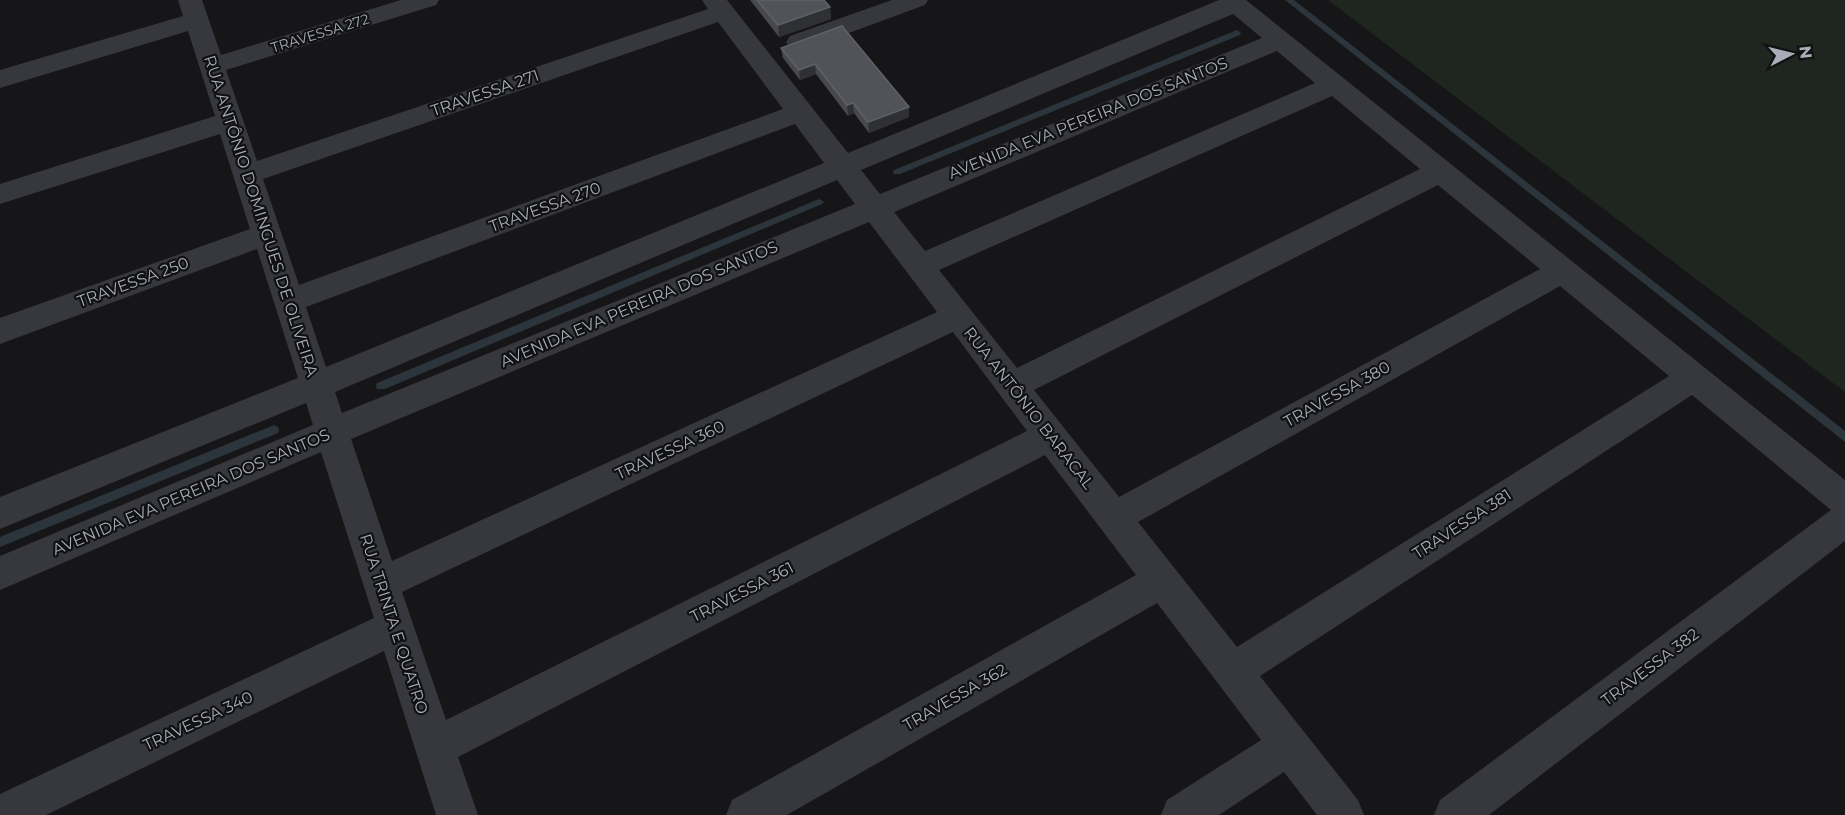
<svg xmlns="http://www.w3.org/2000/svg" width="1845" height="815" font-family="Montserrat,sans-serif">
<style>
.green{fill:#1e261f}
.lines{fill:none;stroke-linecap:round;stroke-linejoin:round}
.stream{fill:#2c353c;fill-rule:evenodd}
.minor{fill:#37383d;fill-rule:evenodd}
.wall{fill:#47494d}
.shaded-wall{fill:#2f3033}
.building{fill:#525359;stroke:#5f6168;stroke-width:1.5}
.labels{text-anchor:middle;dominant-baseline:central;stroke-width:4.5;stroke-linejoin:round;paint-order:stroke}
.far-street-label{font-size:14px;fill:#a8adb8;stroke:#111113}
.street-label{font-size:16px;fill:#a8adb8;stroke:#111113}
</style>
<rect width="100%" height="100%" fill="#161618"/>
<polygon class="green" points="1328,0 1845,0 1845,392"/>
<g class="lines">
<g class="stream">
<polygon points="1285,0 1294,0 1845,431 1845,442"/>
<polygon points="1237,30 1241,33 1240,35 900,174 894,174 893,172 894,170"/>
<polygon points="819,199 824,202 822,204 385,389 377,389 376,386 377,383"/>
<polygon points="274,425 278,427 279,430 278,433 0,547 0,537"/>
</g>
<g class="minor">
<path d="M 178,0 L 202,0 L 221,55 L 401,0 L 439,0 L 436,5 L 226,70 L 257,161 L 708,9 L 702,0 L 727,0 L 848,153 L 1219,0 L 1246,0 L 1845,480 L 1845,541 L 1489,815 L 1434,815 L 1440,800 L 1831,510 L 1692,395 L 1260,676 L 1358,800 L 1364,815 L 1317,815 L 1284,772 L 1219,815 L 1161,815 L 1167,800 L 1261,740 L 1157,603 L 787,815 L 726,815 L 732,800 L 1136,575 L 1045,455 L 458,757 L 478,815 L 436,815 L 384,651 L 46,815 L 0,815 L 0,794 L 374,618 L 321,452 L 0,590 L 0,556 L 313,425 L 306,403 L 0,529 L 0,497 L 298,378 L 257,249 L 0,344 L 0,318 L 250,229 L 220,134 L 0,204 L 0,184 L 215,116 L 188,31 L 0,88 L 0,70 L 183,16 ZM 1233,14 L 1262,38 L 880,194 L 861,170 ZM 718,22 L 783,109 L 299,285 L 263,179 ZM 1277,51 L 1315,83 L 925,251 L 894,212 ZM 1332,96 L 1420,169 L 1017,368 L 939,270 ZM 795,124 L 824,163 L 326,367 L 306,307 ZM 837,180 L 855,204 L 342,413 L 335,392 ZM 1438,185 L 1540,269 L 1119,497 L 1034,390 ZM 869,222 L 937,312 L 392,561 L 351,439 ZM 1560,286 L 1669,376 L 1237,647 L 1138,522 ZM 953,332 L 1027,431 L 446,720 L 402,592 Z"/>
<polygon points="892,0 928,0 925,5 808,48 799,50 790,48 786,42 790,36"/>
</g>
</g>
<g class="wall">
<polygon points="750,0 824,0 830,7 831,19 779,37"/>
<polygon points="781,48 909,107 909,117 869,133 854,113 848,116 816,74 800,80 783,58"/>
</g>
<g class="shaded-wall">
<polygon points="830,7 831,19 779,37 778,25"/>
<polygon points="815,64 816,74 800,80 799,70"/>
<polygon points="853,103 854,113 848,116 847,105"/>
<polygon points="909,107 909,117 869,133 868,122"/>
</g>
<g class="building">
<polygon points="757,0 824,0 830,7 778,25"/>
<polygon points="842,26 909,107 868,122 853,103 847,105 815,64 799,70 781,48"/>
</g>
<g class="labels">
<g class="far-street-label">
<text transform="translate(320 33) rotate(-17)">TRAVESSA 272</text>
</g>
<g class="street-label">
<text transform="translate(485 93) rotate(-19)">TRAVESSA 271</text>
<text transform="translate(1088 118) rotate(-22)">AVENIDA EVA PEREIRA DOS SANTOS</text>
<text transform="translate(545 207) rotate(-20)">TRAVESSA 270</text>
<text transform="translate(261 216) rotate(72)">RUA ANTÔNIO DOMINGUES DE OLIVEIRA</text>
<text transform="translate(133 282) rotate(-20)">TRAVESSA 250</text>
<text transform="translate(639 304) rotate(-23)">AVENIDA EVA PEREIRA DOS SANTOS</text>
<text transform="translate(1337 394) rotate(-29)">TRAVESSA 380</text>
<text transform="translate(1029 408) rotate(52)">RUA ANTÔNIO BARACAL</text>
<text transform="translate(670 450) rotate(-25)">TRAVESSA 360</text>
<text transform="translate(191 492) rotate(-23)">AVENIDA EVA PEREIRA DOS SANTOS</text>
<text transform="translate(1462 524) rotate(-33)">TRAVESSA 381</text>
<text transform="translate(742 592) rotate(-27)">TRAVESSA 361</text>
<text transform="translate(394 624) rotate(72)">RUA TRINTA E QUATRO</text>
<text transform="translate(1650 667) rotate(-37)">TRAVESSA 382</text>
<text transform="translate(955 697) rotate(-30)">TRAVESSA 362</text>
<text transform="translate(198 721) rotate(-25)">TRAVESSA 340</text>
</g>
</g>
<g transform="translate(1791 54) rotate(83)" stroke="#111113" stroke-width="4.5" paint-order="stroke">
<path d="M0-4.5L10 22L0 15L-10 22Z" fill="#a8adb8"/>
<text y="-9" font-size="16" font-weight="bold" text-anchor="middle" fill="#a8adb8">N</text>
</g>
</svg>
